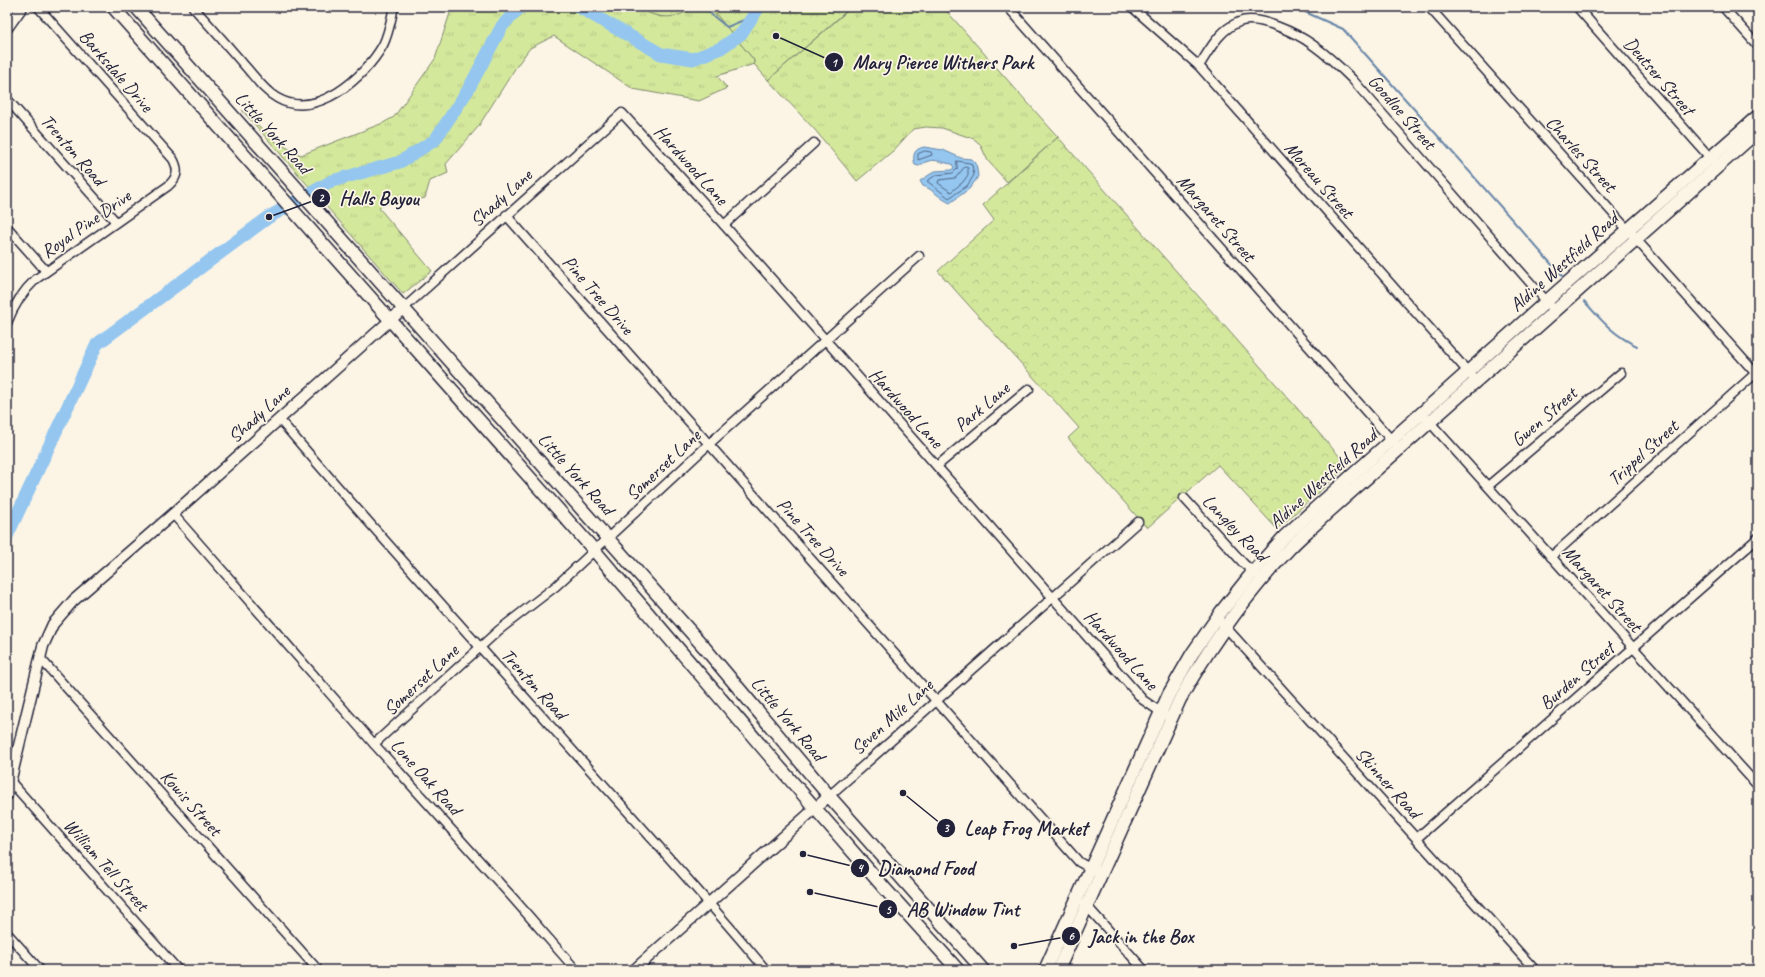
<svg xmlns="http://www.w3.org/2000/svg" width="1765" height="977" font-family="Caveat,sans-serif">
<style>
.grass{fill:url(#grass-tufts);stroke:#7b856c}
.forest{fill:url(#forest-crowns);stroke:#7b856c}
.water{fill:#94c6f0;stroke:#6684a8}
.lines{fill:none;stroke-linecap:round;stroke-linejoin:round}
.shore{stroke:#506483;stroke-width:1}
.stream{stroke:#6684a8;stroke-width:2}
.river{stroke:#94c6f0;stroke-width:13}
.minor-casing{stroke:#22223b;stroke-width:11}
.tertiary-casing{stroke:#22223b;stroke-width:13}
.secondary-casing{stroke:#22223b;stroke-width:15}
.minor{stroke:#fcf5e5;stroke-width:8}
.tertiary{stroke:#fcf5e5;stroke-width:10}
.secondary{stroke:#fcf5e5;stroke-width:12}
.labels{text-anchor:middle;dominant-baseline:central;stroke-width:3.5;stroke-linejoin:round;paint-order:stroke}
.street-label{font-size:19px;fill:#22223b;stroke:#fcf5e5}
.leader{fill:none;stroke:#22223b;stroke-width:1.5}
.callout-dot{fill:#22223b;stroke:#fcf5e5;stroke-width:1.5}
.mark-label{font-size:12px;text-anchor:middle;font-weight:bold;fill:#fff}
.callout-label{font-size:20px;text-anchor:middle;font-weight:bold;fill:#22223b;stroke:#fcf5e5;stroke-width:3.5;stroke-linejoin:round;paint-order:stroke}
</style>
<defs>
<pattern id="grass-tufts" width="24" height="20" patternUnits="userSpaceOnUse"><rect width="24" height="20" fill="#d4e89c"/><path d="M3 7l-1-3M5 7V3M7 7l1-3M15 17l-1-3M17 17v-4M19 17l1-3" fill="none" stroke="#b6c787"/></pattern>
<pattern id="forest-crowns" width="20" height="18" patternUnits="userSpaceOnUse"><rect width="20" height="18" fill="#d4e89c"/><path d="M2 6a3 3 0 1 1 6 0M12 15a3 3 0 1 1 6 0" fill="none" stroke="#b6c787"/></pattern>
</defs>
<rect width="100%" height="100%" fill="#fcf5e5"/>
<filter id="ink" filterUnits="userSpaceOnUse"><feTurbulence type="fractalNoise" baseFrequency=".025" numOctaves="2"/><feDisplacementMap in="SourceGraphic" scale="8" xChannelSelector="R" yChannelSelector="G"/><feConvolveMatrix kernelMatrix="1 2 1 2 8 2 1 2 1" color-interpolation-filters="sRGB"/></filter>
<g filter="url(#ink)">
<g class="grass">
<polygon points="452,7 463,8 465,7 635,7 661,17 691,8 690,7 710,7 754,60 754,64 717,76 727,88 699,101 633,89 554,36 530,48 516,67 478,127 446,164 448,173 430,181 425,198 408,202 386,204 379,208 432,271 403,294 242,110 276,142 301,155 383,123 394,117 435,59"/>
<polygon points="852,7 943,7 1058,137 1007,182 988,161 980,144 974,139 942,128 926,127 913,129 894,150 857,181 815,130 768,80"/>
</g>
<g class="forest">
<path d="M 635,7 L 690,7 L 691,9 C 671,22 655,17 635,7 Z"/>
<polygon points="710,7 851,7 768,80 754,64 754,60"/>
<polygon points="1058,137 1348,466 1277,529 1218,465 1147,528 1068,438 1079,428 938,271 994,220 983,205"/>
</g>
<path class="water" d="M 924,147 L 943,150 L 961,158 L 971,159 L 976,163 L 978,176 L 976,180 L 969,189 L 950,203 C 940,199 933,189 923,186 L 920,181 L 935,171 L 951,170 L 954,168 L 952,164 C 937,162 933,156 919,166 L 915,165 C 912,155 914,149 924,147 Z"/>
<g class="lines">
<g class="shore">
<polygon points="925,151 931,152 932,155 918,160 918,154"/>
<polygon points="957,161 970,163 972,165 974,175 967,186 949,198 927,181 936,175 953,173 957,169"/>
<polygon points="965,167 968,168 968,175 963,182 951,192 938,183 939,180 955,178"/>
</g>
<g class="stream">
<polyline points="706,7 712,15 727,27 751,17"/>
<polyline points="1294,7 1343,29 1562,276"/>
<path d="M 1584,301 C 1600,319 1614,336 1637,346"/>
</g>
<g class="river">
<polyline points="579,7 661,54 693,59 721,48 741,34 759,7"/>
<polyline points="7,536 97,344 269,217 332,181 400,162 435,140 468,90 502,26 517,10 522,7"/>
</g>
<g class="minor-casing">
<g id="minor">
<path d="M 193,7 C 211,27 228,46 245,66 C 255,77 264,91 277,98 C 316,121 365,77 383,45 C 389,33 391,19 394,7"/>
<polyline points="1008,7 1394,443"/>
<polyline points="1132,7 1199,66 1476,381"/>
<polyline points="1429,7 1758,376"/>
<polyline points="1577,7 1713,161"/>
<polyline points="1723,7 1758,46"/>
<path d="M 1199,66 C 1210,49 1219,30 1239,22 C 1258,14 1298,34 1313,45 C 1327,55 1340,67 1352,79 L 1555,311"/>
<polyline points="7,99 116,222"/>
<polyline points="506,215 1079,862 1095,871"/>
<polyline points="724,225 814,143"/>
<polyline points="7,227 46,271"/>
<polyline points="404,308 622,113 724,225 1143,700 1165,715"/>
<path d="M 7,323 C 14,305 22,292 36,279 L 168,186 C 178,177 179,170 173,159 L 38,7"/>
<polyline points="1426,418 1758,786"/>
<path d="M 279,419 C 378,535 481,648 583,762 C 645,831 707,899 766,970"/>
<polyline points="937,466 1029,389"/>
<polyline points="1488,486 1621,373"/>
<polyline points="1184,498 1244,564 1256,574"/>
<polyline points="173,514 374,744 513,898 576,970"/>
<polyline points="1551,557 1756,373"/>
<polyline points="1222,623 1535,970"/>
<polyline points="40,658 318,970"/>
<polyline points="374,744 499,630 556,586 709,444 919,256"/>
<polyline points="10,781 178,970"/>
<polyline points="829,796 1138,522"/>
<polyline points="1417,838 1758,538"/>
<polyline points="1085,904 1144,970"/>
<polyline points="7,933 40,970"/>
</g>
</g>
<g class="tertiary-casing">
<g id="tertiary">
<polyline points="7,28 22,7"/>
<polyline points="7,795 43,646 53,624 73,601 173,514 404,308"/>
<polyline points="634,970 829,796"/>
</g>
</g>
<g class="secondary-casing">
<g id="secondary">
<polyline points="113,7 594,550 768,754 886,890 958,970"/>
<polyline points="136,7 704,647 829,796 983,970"/>
<polyline points="1045,970 1169,694 1192,654 1221,612 1253,572 1284,537 1319,505 1557,292 1758,116"/>
<path d="M 1058,970 L 1180,699 C 1210,645 1246,595 1289,549 C 1300,537 1314,526 1326,514 L 1758,131"/>
</g>
</g>
<use href="#minor" class="minor"/>
<use href="#tertiary" class="tertiary"/>
<use href="#secondary" class="secondary"/>
</g>
</g>
<g class="labels">
<g class="street-label">
<text transform="translate(116 71) rotate(49)">Barksdale Drive</text>
<text transform="translate(1659 76) rotate(49)">Deutser Street</text>
<text transform="translate(1402 112) rotate(49)">Goodloe Street</text>
<text transform="translate(273 133) rotate(48)">Little York Road</text>
<text transform="translate(73 150) rotate(49)">Trenton Road</text>
<text transform="translate(1581 154) rotate(48)">Charles Street</text>
<text transform="translate(691 165) rotate(48)">Hardwood Lane</text>
<text transform="translate(1319 180) rotate(49)">Moreau Street</text>
<text transform="translate(501 198) rotate(-42)">Shady Lane</text>
<text transform="translate(1216 218) rotate(49)">Margaret Street</text>
<text transform="translate(86 224) rotate(-35)">Royal Pine Drive</text>
<text transform="translate(1564 262) rotate(-42)">Aldine Westfield Road</text>
<text transform="translate(598 295) rotate(49)">Pine Tree Drive</text>
<text transform="translate(982 407) rotate(-40)">Park Lane</text>
<text transform="translate(906 408) rotate(48)">Hardwood Lane</text>
<text transform="translate(259 414) rotate(-42)">Shady Lane</text>
<text transform="translate(1544 417) rotate(-41)">Gwen Street</text>
<text transform="translate(1643 453) rotate(-42)">Trippel Street</text>
<text transform="translate(663 465) rotate(-43)">Somerset Lane</text>
<text transform="translate(576 474) rotate(48)">Little York Road</text>
<text transform="translate(1323 479) rotate(-42)">Aldine Westfield Road</text>
<text transform="translate(1235 528) rotate(46)">Langley Road</text>
<text transform="translate(813 537) rotate(48)">Pine Tree Drive</text>
<text transform="translate(1602 589) rotate(48)">Margaret Street</text>
<text transform="translate(1121 650) rotate(48)">Hardwood Lane</text>
<text transform="translate(1577 676) rotate(-41)">Burden Street</text>
<text transform="translate(421 680) rotate(-43)">Somerset Lane</text>
<text transform="translate(534 684) rotate(48)">Trenton Road</text>
<text transform="translate(892 717) rotate(-42)">Seven Mile Lane</text>
<text transform="translate(788 719) rotate(50)">Little York Road</text>
<text transform="translate(426 777) rotate(48)">Lone Oak Road</text>
<text transform="translate(1388 783) rotate(48)">Skinner Road</text>
<text transform="translate(191 803) rotate(48)">Kowis Street</text>
<text transform="translate(106 865) rotate(48)">William Tell Street</text>
</g>
</g>
<path class="leader" d="M776 36L834 62M269 217L321 198M903 793L946 828M803 854L860 868M810 892L888 909M1014 946L1071 936"/>
<g class="callout-dot">
<circle cx="776" cy="36" r="4"/>
<circle cx="269" cy="217" r="4"/>
<circle cx="903" cy="793" r="4"/>
<circle cx="803" cy="854" r="4"/>
<circle cx="810" cy="892" r="4"/>
<circle cx="1014" cy="946" r="4"/>
<circle cx="834" cy="62" r="10"/>
<circle cx="321" cy="198" r="10"/>
<circle cx="946" cy="828" r="10"/>
<circle cx="860" cy="868" r="10"/>
<circle cx="888" cy="909" r="10"/>
<circle cx="1071" cy="936" r="10"/>
</g>
<g class="mark-label">
<text x="834" y="67">1</text>
<text x="321" y="202">2</text>
<text x="946" y="832">3</text>
<text x="860" y="872">4</text>
<text x="888" y="914">5</text>
<text x="1071" y="940">6</text>
</g>
<g class="callout-label">
<text x="943" y="69">Mary Pierce Withers Park</text>
<text x="379" y="205">Halls Bayou</text>
<text x="1026" y="835">Leap Frog Market</text>
<text x="926" y="875">Diamond Food</text>
<text x="963" y="916">AB Window Tint</text>
<text x="1141" y="943">Jack in the Box</text>
</g>
<rect width="1765" height="977" fill="none" stroke="#fcf5e5" stroke-width="24"/>
<rect x="12" y="12" width="1741" height="953" fill="none" stroke="#22223b" stroke-width="1.5" filter="url(#ink)"/>
</svg>
